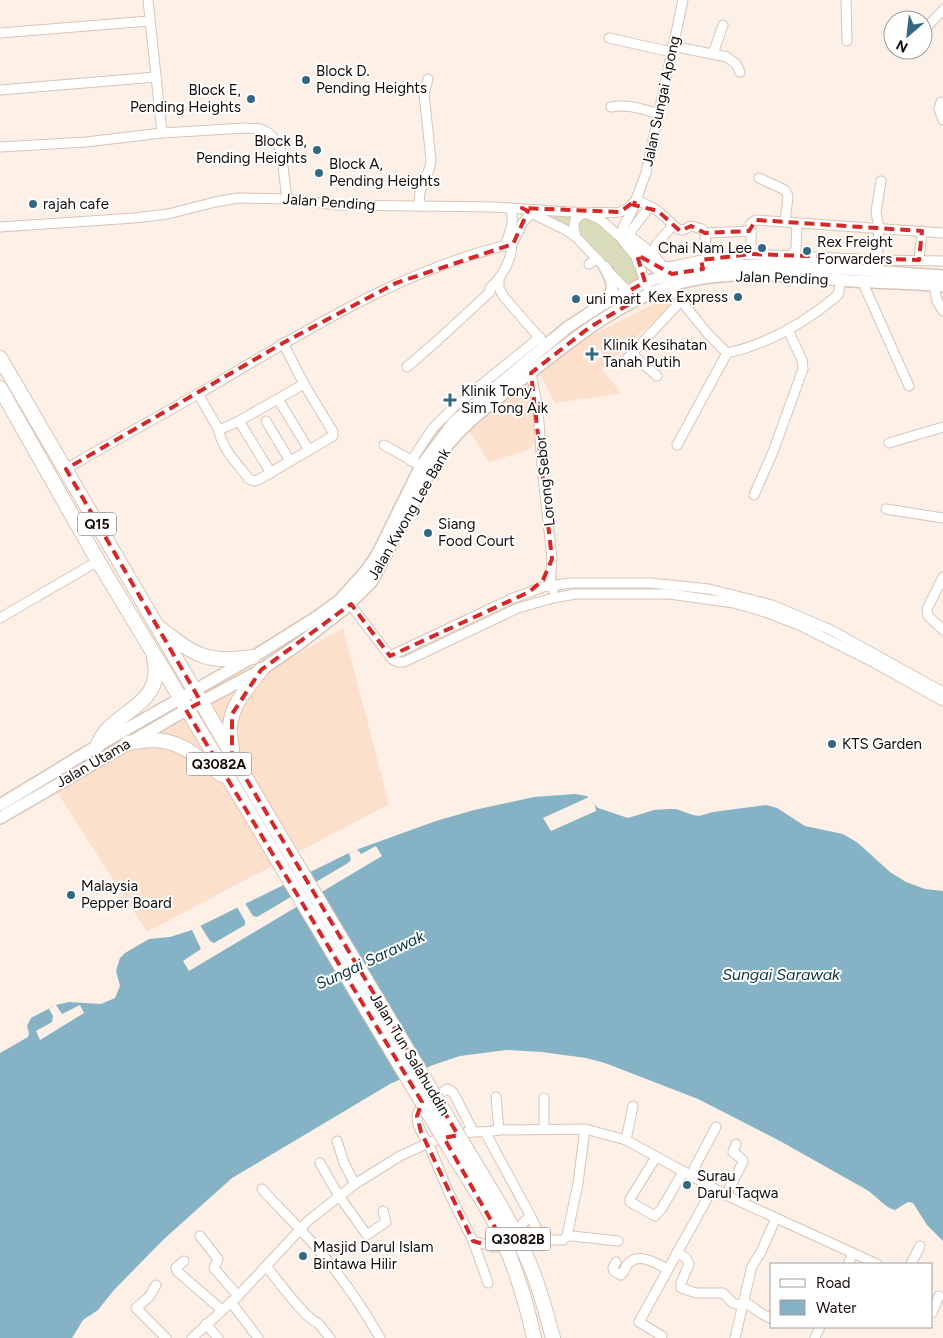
<svg xmlns="http://www.w3.org/2000/svg" width="943" height="1338" font-family="Figtree,sans-serif">
<style>
.built{fill:#fce0cc}
.green{fill:#d8dcbb}
.water{fill:#85b2c4}
.pier{fill:#fdf0e7}
.lines{fill:none;stroke-linecap:round;stroke-linejoin:round}
.minor-casing{stroke:#d9c4b6;stroke-width:11}
.major-casing{stroke:#d9c4b6;stroke-width:14}
.highway-casing{stroke:#d9c4b6;stroke-width:16}
.minor{stroke:#fff;stroke-width:9}
.major{stroke:#fff;stroke-width:11}
.highway{stroke:#fff;stroke-width:14}
.highway-bridge-casing{stroke:#d9c4b6;stroke-width:16;stroke-linecap:butt}
.highway-bridge{stroke:#fff;stroke-width:14}
.marked{fill:none;stroke:#d62828;stroke-width:4;stroke-dasharray:10 6;stroke-linejoin:round}
.poi-dot{fill:#346784;stroke:#fff;stroke-width:2}
.labels{text-anchor:middle;dominant-baseline:central;stroke-width:4;stroke-linejoin:round;paint-order:stroke}
.shield{fill:#fff;stroke:#5a5652;stroke-width:1}
.shield-label{font-size:14px;font-weight:bold;fill:#140d08}
.poi-label{font-size:15px;fill:#140d08;stroke:#fff;text-anchor:start}
.street-label{font-size:15px;fill:#140d08;stroke:#fff}
.water-label{font-size:16px;font-style:italic;fill:#093441;stroke:#fff}
</style>
<rect width="100%" height="100%" fill="#fdf0e7"/>
<g class="built">
<polygon points="666,298 671,305 602,369 621,393 555,403 540,374 584,339"/>
<polygon points="528,382 536,399 537,440 530,448 525,451 489,462 469,431"/>
<polygon points="343,628 389,804 147,932 57,792"/>
</g>
<g class="green">
<polygon points="541,213 572,216 569,220 569,227"/>
<path d="M 584,218 C 609,221 630,254 640,276 C 637,281 633,283 626,282 L 582,239 C 576,231 575,224 584,218 Z"/>
</g>
<path class="water" d="M 575,794 L 587,796 L 598,808 L 628,818 L 654,810 L 669,809 L 676,809 L 693,815 L 699,816 L 713,812 L 766,805 L 777,808 L 805,826 L 843,834 L 858,843 L 890,872 L 906,882 L 925,889 L 943,891 L 943,1241 L 927,1225 L 913,1203 L 908,1202 L 895,1210 C 887,1209 876,1196 867,1190 L 780,1141 L 698,1099 L 605,1063 L 586,1058 L 542,1052 L 506,1050 L 460,1056 L 433,1065 L 390,1084 L 232,1178 L 164,1239 L 113,1291 L 98,1310 L 83,1320 L 72,1338 L 0,1338 L 0,1053 L 28,1037 L 29,1033 L 27,1026 L 31,1018 L 56,1005 L 69,1002 L 101,1004 L 115,998 L 120,986 L 116,971 L 120,958 L 125,953 L 149,939 L 170,937 L 192,930 L 353,851 L 436,821 L 474,810 L 534,797 Z"/>
<g class="pier">
<polygon points="589,797 595,805 596,811 551,831 543,818"/>
<polygon points="376,846 382,856 189,971 183,961 201,949 192,930 200,925 210,941 214,943 245,925 245,921 237,907 245,903 253,916 257,917 348,863 351,860 349,853 357,849 361,854"/>
<polygon points="56,1005 62,1014 80,1005 84,1013 40,1040 36,1031 52,1022 53,1016 49,1009"/>
</g>
<g class="lines">
<g class="minor-casing">
<g id="minor">
<polyline points="148,0 162,133"/>
<polyline points="846,0 847,41"/>
<polyline points="923,31 943,10"/>
<polyline points="0,33 149,21"/>
<polyline points="609,38 671,52"/>
<polyline points="672,46 727,57 736,64 740,72"/>
<polyline points="713,54 723,25"/>
<polyline points="0,90 156,77"/>
<polyline points="941,102 939,109 943,120"/>
<path d="M 611,107 C 629,104 643,109 659,114"/>
<polyline points="0,147 86,142 162,133 245,128 261,129 270,134 276,142 281,151 287,199"/>
<polyline points="759,178 785,190 788,196 785,222 943,233"/>
<polyline points="636,199 658,211 678,229 683,230 691,226 702,229 705,233 707,259"/>
<polyline points="419,206 420,192 430,167 431,159 424,94 428,79"/>
<polyline points="529,212 564,229 576,237 632,296"/>
<polyline points="0,227 134,218 168,214 215,202 238,198 287,199 338,205 494,207 586,213 601,220 621,238 636,257 647,286"/>
<polyline points="623,230 653,254 662,265 669,267 707,259 751,254 878,260 943,261"/>
<polyline points="705,233 750,231"/>
<polyline points="629,234 649,207"/>
<polyline points="622,235 623,227 631,213 646,173 683,0"/>
<path d="M 576,237 C 575,234 574,229 574,225 C 575,206 608,215 620,212 C 626,210 630,207 633,203"/>
<path d="M 505,246 C 509,234 516,220 510,208"/>
<polyline points="653,254 656,245 673,225"/>
<polyline points="751,254 751,223 756,220 785,222"/>
<polyline points="791,259 791,255 796,249 797,224"/>
<polyline points="919,260 922,231"/>
<polyline points="589,264 597,259"/>
<polyline points="877,266 879,228 876,212 881,181"/>
<polyline points="499,280 499,288 504,297 543,342"/>
<polyline points="862,281 909,386"/>
<polyline points="934,285 937,301 943,311"/>
<polyline points="669,286 708,334 727,353"/>
<polyline points="632,354 657,376"/>
<polyline points="623,363 681,301"/>
<path d="M 407,367 L 438,340 L 490,292 L 490,288 C 501,278 512,260 512,244"/>
<polyline points="531,373 538,409 542,466 552,559 550,585 553,590"/>
<polyline points="198,394 219,430 239,421 304,384"/>
<polyline points="278,399 309,450"/>
<polyline points="239,421 271,473"/>
<polyline points="266,421 290,461"/>
<path d="M 219,430 C 221,448 238,464 249,479 L 254,481 L 258,480 L 333,436 L 333,432 L 304,384 L 283,343"/>
<polyline points="889,443 943,427"/>
<polyline points="384,445 416,463"/>
<path d="M 677,445 L 727,353 C 768,344 806,322 838,295 L 841,280"/>
<polyline points="411,461 433,428 454,407 540,337"/>
<path d="M 66,469 C 110,443 154,419 198,394 C 298,336 398,270 512,244 L 523,222 L 532,213"/>
<polyline points="754,495 773,452 803,369 802,360 788,330"/>
<polyline points="886,509 943,518"/>
<polyline points="943,577 927,609 928,616 943,630"/>
<polyline points="350,604 392,659 398,662 404,662 518,608 553,598 576,594 670,594 734,603 768,613 799,625 873,662 943,701"/>
<polyline points="0,618 98,561"/>
<polyline points="390,656 511,599 543,587 570,583 650,583 709,589 772,605 831,630 943,692"/>
<polyline points="496,1097 499,1130"/>
<polyline points="544,1129 544,1098"/>
<path d="M 473,1131 L 454,1094 L 450,1090 L 447,1089 C 421,1107 405,1110 428,1143 C 446,1136 466,1131 485,1132"/>
<polyline points="626,1140 633,1106"/>
<polyline points="337,1141 344,1163 355,1184"/>
<polyline points="656,1157 630,1199 630,1202 655,1216 662,1208 683,1172"/>
<polyline points="320,1163 339,1196 367,1235 386,1222 383,1211"/>
<polyline points="690,1176 716,1127"/>
<path d="M 262,1189 C 274,1203 287,1215 299,1228 C 330,1261 358,1299 380,1338"/>
<polyline points="726,1195 743,1162 743,1160 733,1152 736,1144"/>
<polyline points="530,1215 542,1240 563,1240 567,1236 572,1236 618,1241"/>
<polyline points="515,1233 530,1215 485,1132 499,1130 585,1129 626,1140 730,1197 877,1264"/>
<polyline points="200,1236 218,1259 214,1268 238,1296"/>
<polyline points="567,1236 578,1183 585,1129"/>
<polyline points="473,1241 494,1247 505,1245"/>
<polyline points="677,1252 686,1258 689,1264 681,1283 681,1288 696,1293 723,1293 733,1303 743,1306"/>
<polyline points="184,1261 176,1268 178,1272 222,1310"/>
<path d="M 616,1262 L 613,1268 L 614,1271 L 621,1275 C 624,1272 625,1268 627,1265 C 638,1251 656,1263 667,1269"/>
<polyline points="848,1264 853,1253"/>
<polyline points="911,1264 920,1246"/>
<path d="M 266,1266 C 276,1278 306,1320 318,1323 L 330,1338"/>
<polyline points="156,1285 149,1297 136,1308 166,1338"/>
<polyline points="744,1301 762,1314 772,1319"/>
<polyline points="231,1302 258,1338"/>
<polyline points="932,1313 939,1296"/>
<polyline points="206,1324 218,1338"/>
<polyline points="662,1336 639,1322 713,1188"/>
<polyline points="192,1338 238,1296 309,1220 355,1184 400,1156 428,1143 449,1193 473,1241 488,1283"/>
<polyline points="735,1338 752,1266 761,1252 776,1218"/>
<polyline points="815,1338 820,1327"/>
</g>
</g>
<g class="major-casing">
<g id="major">
<polyline points="627,245 662,272 672,274"/>
<path d="M 605,267 C 612,280 617,290 605,302"/>
<polyline points="0,805 97,746 253,657 317,617 340,600 366,571 377,555 421,466 454,422 568,327 600,306 645,282 672,274 715,267 772,264 943,276"/>
<path d="M 0,818 L 186,710 L 261,670 L 299,644 L 344,609 L 372,581 L 434,464 C 457,426 496,400 530,373 C 571,341 616,304 667,287 C 725,267 792,276 852,281 C 882,283 913,283 943,286"/>
</g>
</g>
<g class="highway-casing">
<g id="highway">
<polyline points="0,358 264,809"/>
<polyline points="0,388 98,561 252,817"/>
<path d="M 161,629 C 195,656 209,664 253,657"/>
<path d="M 128,743 C 136,742 144,740 152,740 C 182,740 199,759 222,775"/>
<path d="M 97,746 C 100,740 103,734 108,729 C 130,707 164,697 154,658"/>
<path d="M 232,750 C 231,742 229,734 230,726 C 232,704 248,687 261,670"/>
<path d="M 465,1147 C 488,1185 513,1224 530,1265 C 540,1288 546,1313 553,1338"/>
<path d="M 453,1154 C 466,1175 480,1196 492,1217 C 512,1256 525,1296 534,1338"/>
</g>
</g>
<use href="#minor" class="minor"/>
<use href="#major" class="major"/>
<use href="#highway" class="highway"/>
<g class="highway-bridge-casing">
<g id="highway-bridge">
<polyline points="264,809 465,1147"/>
<polyline points="252,817 453,1154"/>
</g>
</g>
<use href="#highway-bridge" class="highway-bridge"/>
</g>
<path class="marked" d="M 635,201 L 634,205 L 658,211 L 680,231 L 691,226 L 705,233 L 749,231 L 756,220 L 922,231 L 919,260 L 751,254 L 701,260 L 703,269 L 672,274 L 637,255 L 645,282 L 629,291 L 636,300 L 590,327 L 531,373 L 552,559 L 543,580 L 529,592 L 390,656 L 351,604 L 261,670 L 232,714 L 232,755 L 458,1135 L 444,1138 L 505,1245 L 494,1247 L 473,1241 L 421,1132 L 417,1116 L 422,1102 L 186,710 L 201,702 L 66,469 L 283,343 L 396,283 L 513,244 L 528,211 L 522,208 L 620,212 Z"/>
<g class="poi-dot">
<circle cx="306" cy="80" r="5"/>
<circle cx="251" cy="99" r="5"/>
<circle cx="317" cy="150" r="5"/>
<circle cx="319" cy="173" r="5"/>
<circle cx="33" cy="204" r="5"/>
<circle cx="762" cy="248" r="5"/>
<circle cx="807" cy="251" r="5"/>
<circle cx="738" cy="297" r="5"/>
<circle cx="576" cy="299" r="5"/>
<path d="M589.5 346.5h5v5h5v5h-5v5h-5v-5h-5v-5h5z"/>
<path d="M447.5 392.5h5v5h5v5h-5v5h-5v-5h-5v-5h5z"/>
<circle cx="428" cy="533" r="5"/>
<circle cx="832" cy="744" r="5"/>
<circle cx="71" cy="895" r="5"/>
<circle cx="687" cy="1185" r="5"/>
<circle cx="303" cy="1256" r="5"/>
</g>
<g class="labels">
<g class="shield">
<rect x="78" y="512.5" width="38" height="23" rx="4"/>
<rect x="186.5" y="752.5" width="65" height="23" rx="4"/>
<rect x="485.5" y="1227.5" width="65" height="23" rx="4"/>
</g>
<g class="shield-label">
<text x="97" y="524">Q15</text>
<text x="219" y="764">Q3082A</text>
<text x="518" y="1239">Q3082B</text>
</g>
<g class="poi-label">
<text x="316" y="71">Block D.<tspan x="316" dy="17">Pending Heights</tspan></text>
<text x="241" y="90" text-anchor="end">Block E,<tspan x="241" dy="17">Pending Heights</tspan></text>
<text x="307" y="141" text-anchor="end">Block B,<tspan x="307" dy="17">Pending Heights</tspan></text>
<text x="329" y="164">Block A,<tspan x="329" dy="17">Pending Heights</tspan></text>
<text x="43" y="204">rajah cafe</text>
<text x="817" y="242">Rex Freight<tspan x="817" dy="17">Forwarders</tspan></text>
<text x="752" y="248" text-anchor="end">Chai Nam Lee</text>
<text x="728" y="297" text-anchor="end">Kex Express</text>
<text x="586" y="299">uni mart</text>
<text x="603" y="345">Klinik Kesihatan<tspan x="603" dy="17">Tanah Putih</tspan></text>
<text x="461" y="391">Klinik Tony<tspan x="461" dy="17">Sim Tong Aik</tspan></text>
<text x="438" y="524">Siang<tspan x="438" dy="17">Food Court</tspan></text>
<text x="842" y="744">KTS Garden</text>
<text x="81" y="886">Malaysia<tspan x="81" dy="17">Pepper Board</tspan></text>
<text x="697" y="1176">Surau<tspan x="697" dy="17">Darul Taqwa</tspan></text>
<text x="313" y="1247">Masjid Darul Islam<tspan x="313" dy="17">Bintawa Hilir</tspan></text>
</g>
<g class="street-label">
<text transform="translate(661 101) rotate(-78)">Jalan Sungai Apong</text>
<text transform="translate(329 202) rotate(4)">Jalan Pending</text>
<text transform="translate(782 278) rotate(2)">Jalan Pending</text>
<text transform="translate(545 481) rotate(-96)">Lorong Sebor</text>
<text transform="translate(409 514) rotate(-60)">Jalan Kwong Lee Bank</text>
<text transform="translate(93 763) rotate(-30)">Jalan Utama</text>
<text transform="translate(410 1054) rotate(59)">Jalan Tun Salahuddin</text>
</g>
<g class="water-label">
<text transform="translate(370 960) rotate(-25)">Sungai Sarawak</text>
<text x="781" y="974">Sungai Sarawak</text>
</g>
</g>
<rect x="770" y="1263" width="162" height="65" fill="#ffffff" stroke="#a19e9c"/>
<rect x="780" y="1279" width="25" height="8" fill="#ffffff" stroke="#a19e9c"/>
<text x="816" y="1288" font-size="15" fill="#140d08">Road</text>
<rect x="780" y="1300" width="25" height="15" fill="#85b2c4" stroke="#a19e9c"/>
<text x="816" y="1313" font-size="15" fill="#140d08">Water</text>
<g transform="translate(908 35) rotate(208)"><circle r="24" fill="#ffffff" stroke="#a19e9c"/>
<path d="M0-4L9 19L0 12L-9 19Z" fill="#346784"/>
<text y="-8" font-size="14" font-weight="bold" text-anchor="middle" fill="#140d08">N</text>
</g>
</svg>
